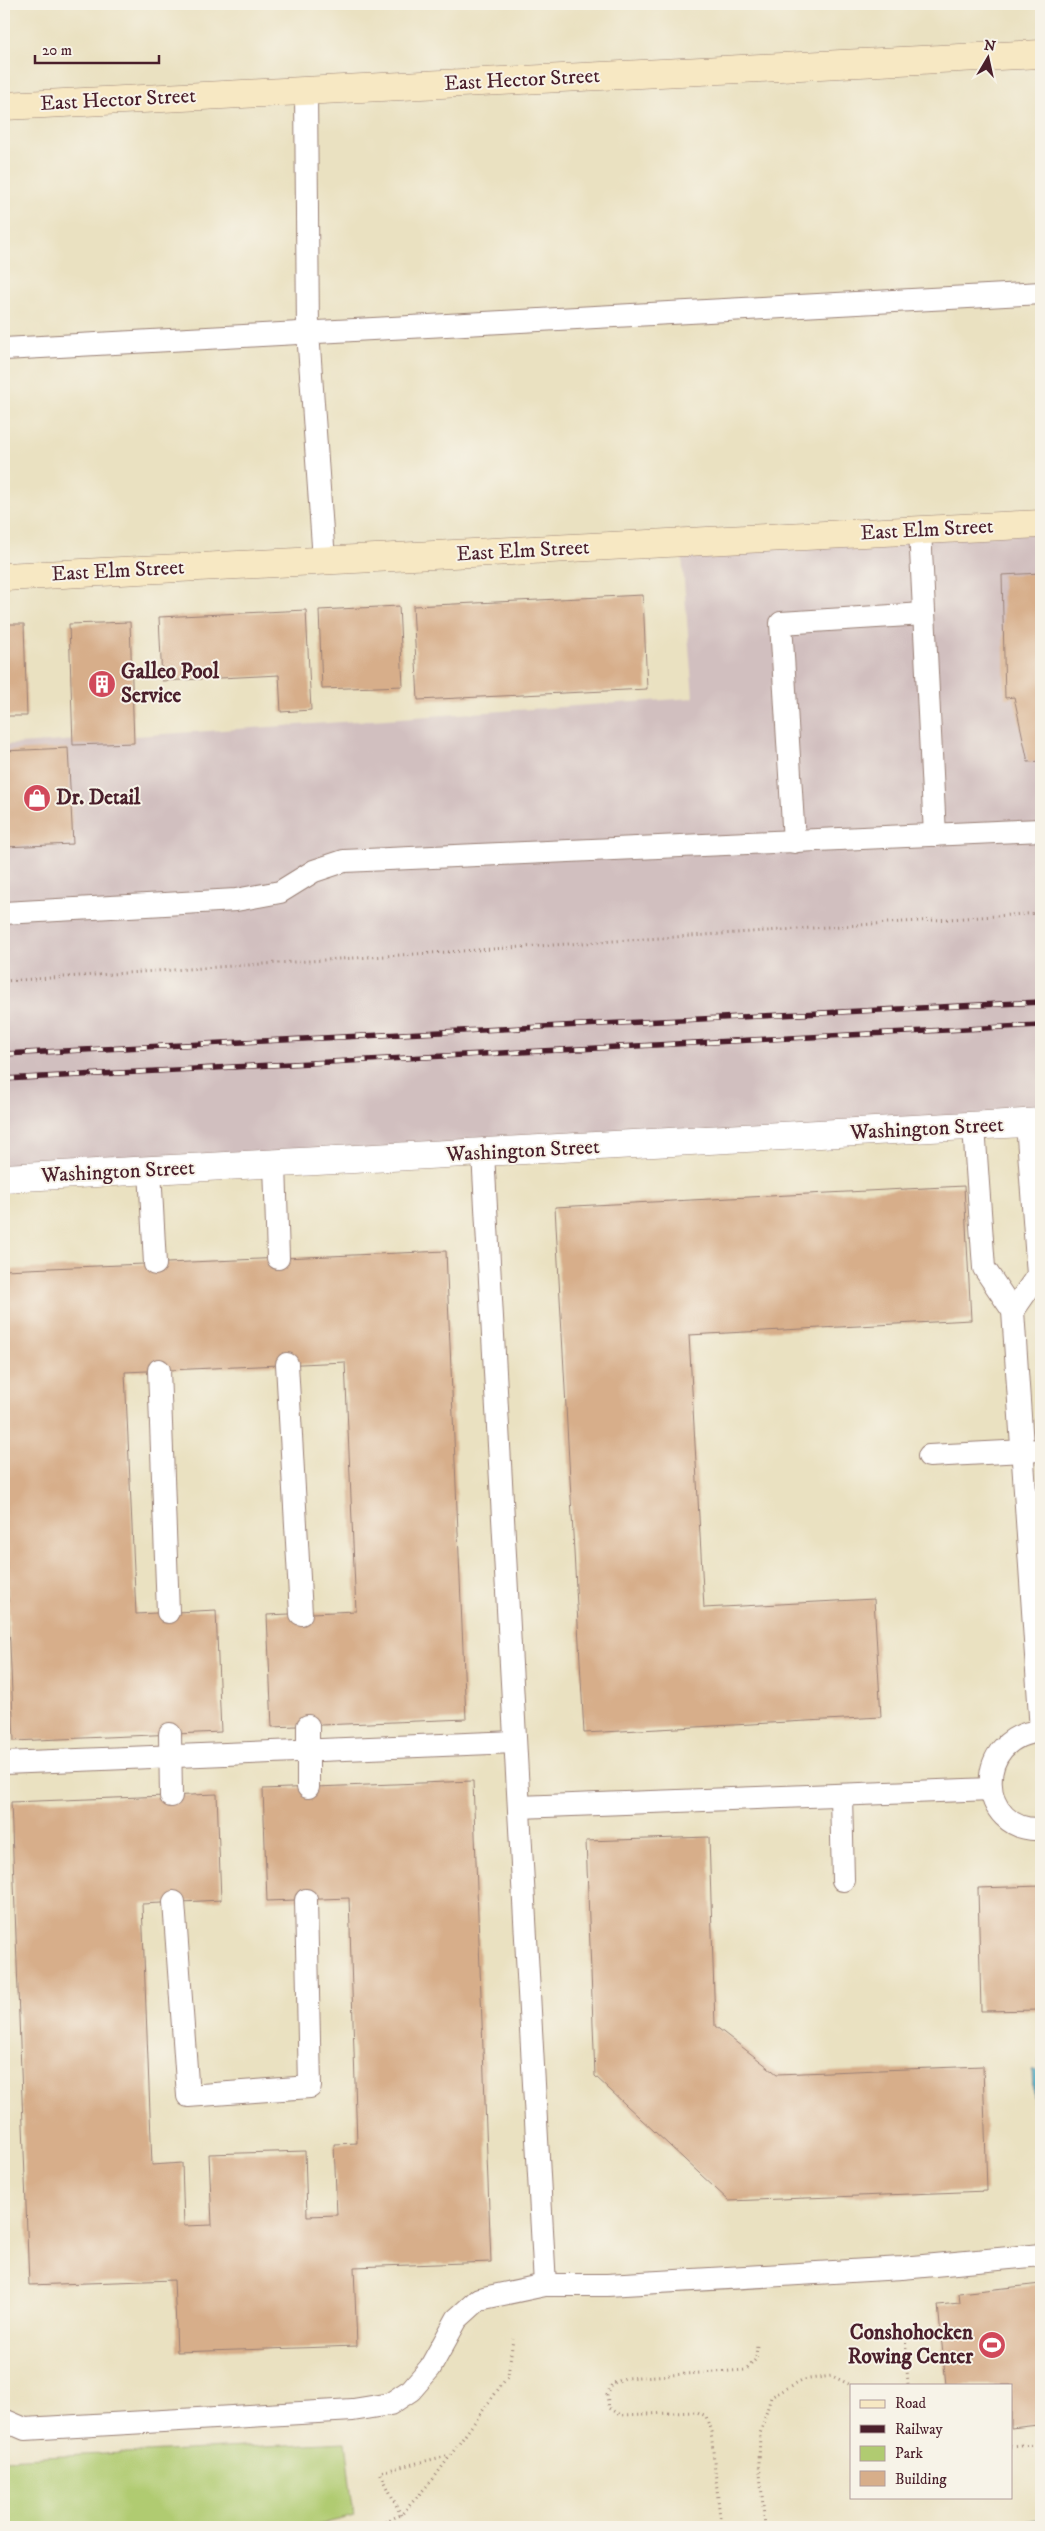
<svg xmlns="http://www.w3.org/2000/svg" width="1045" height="2531" font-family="'IM FELL DW Pica',serif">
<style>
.industrial{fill:#d1bfbf}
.green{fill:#b0cb71;stroke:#7d754e}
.water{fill:#42a9c2;stroke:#466476}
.building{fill:#d7ae8a}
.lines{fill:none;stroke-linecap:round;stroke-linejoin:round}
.service-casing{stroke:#9a8076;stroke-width:24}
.minor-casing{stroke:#9a8076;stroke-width:29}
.secondary-casing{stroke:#9a8076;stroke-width:29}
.path{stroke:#9a8076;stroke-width:3;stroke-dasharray:1 4;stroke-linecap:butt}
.service{stroke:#fff;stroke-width:22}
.minor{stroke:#fff;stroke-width:28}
.secondary{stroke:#f7e8c3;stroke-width:28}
.rail-casing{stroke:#4a1f2b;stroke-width:5.5}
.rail{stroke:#f7f3e8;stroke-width:4;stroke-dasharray:11;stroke-linecap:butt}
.labels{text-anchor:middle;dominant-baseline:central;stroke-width:4;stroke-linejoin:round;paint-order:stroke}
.street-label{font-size:21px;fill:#4a1f2b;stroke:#f7f3e8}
.poi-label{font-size:21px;font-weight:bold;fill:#4a1f2b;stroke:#f7f3e8;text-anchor:start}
</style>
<rect width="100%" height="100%" fill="#f7f3e8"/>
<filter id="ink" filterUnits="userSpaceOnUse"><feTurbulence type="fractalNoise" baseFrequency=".02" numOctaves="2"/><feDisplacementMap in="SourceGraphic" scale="10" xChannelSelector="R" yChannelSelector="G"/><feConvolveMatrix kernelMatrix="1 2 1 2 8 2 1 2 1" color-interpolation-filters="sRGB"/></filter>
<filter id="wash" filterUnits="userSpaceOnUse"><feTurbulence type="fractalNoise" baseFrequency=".0096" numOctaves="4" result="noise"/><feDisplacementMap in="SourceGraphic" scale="20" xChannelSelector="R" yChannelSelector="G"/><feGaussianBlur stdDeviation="1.12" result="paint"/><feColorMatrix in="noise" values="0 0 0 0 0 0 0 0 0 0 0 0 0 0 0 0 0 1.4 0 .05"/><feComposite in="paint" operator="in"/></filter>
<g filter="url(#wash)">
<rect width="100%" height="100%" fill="#eae1c1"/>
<polygon class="industrial" points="1041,524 1041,1122 4,1178 4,745 693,698 681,543"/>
<polygon class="green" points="345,2442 354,2516 310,2527 4,2527 4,2459"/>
<g class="water">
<polygon points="1039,2060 1041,2060 1041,2140 1035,2141 1032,2070 1039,2070"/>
<polygon points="1041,2520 1041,2527 990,2527"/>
</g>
<g id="blocks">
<g class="building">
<polygon points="1041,573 1041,761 1028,762 1014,697 1005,698 1002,575"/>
<polygon points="643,595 647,689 418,700 413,606"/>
<polygon points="399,606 403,686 322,689 319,610"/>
<polygon points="306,610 311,710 281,712 279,675 162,681 159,617"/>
<polygon points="130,622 134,743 73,745 69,624"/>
<polygon points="4,624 24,624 27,716 4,716"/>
<polygon points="68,748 73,844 4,847 4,751"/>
<polygon points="964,1186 971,1320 689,1335 704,1608 874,1599 881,1717 584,1733 555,1207"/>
<polygon points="446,1251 466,1719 272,1727 267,1615 356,1611 345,1362 125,1372 136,1614 216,1610 221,1732 14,1741 4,1501 4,1270"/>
<polygon points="473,1781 491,2262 354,2267 357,2346 177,2352 174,2280 29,2285 11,1802 217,1794 221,1900 142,1904 152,2165 182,2163 184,2226 212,2225 209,2154 305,2151 307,2216 337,2215 334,2144 357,2143 349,1898 267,1901 263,1789"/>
<polygon points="709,1837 715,2026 777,2074 983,2066 987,2191 729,2201 595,2076 586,1841"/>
<polygon points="1041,1886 1041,2010 981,2011 978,1888"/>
<polygon points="1041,2284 1041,2412 1037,2413 1038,2425 1011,2428 1011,2385 946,2385 938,2305 960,2303 959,2293"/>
</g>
</g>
</g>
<g filter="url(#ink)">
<use href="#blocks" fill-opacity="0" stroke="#9a8076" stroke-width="1"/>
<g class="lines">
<g class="service-casing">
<g id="service">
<polyline points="306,91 308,332 324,560"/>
<polyline points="4,349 1041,293"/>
<polyline points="920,530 935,835"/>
<polyline points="794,842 781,623 924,614"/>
<polyline points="4,913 236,900 280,892 314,871 344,861 1041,830"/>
<polyline points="974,1127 984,1268 1013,1311 1041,1731"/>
<polyline points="483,1153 545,2285"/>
<polyline points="275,1164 278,1258"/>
<polyline points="150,1170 155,1264"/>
<polyline points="1013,1311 1038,1275 1027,1123"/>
<polyline points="287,1364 301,1614"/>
<polyline points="159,1370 168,1612"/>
<polyline points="929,1456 1041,1450"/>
<path d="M 1041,1731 C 971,1736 977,1833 1041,1829"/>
<polyline points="170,1734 171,1796"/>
<polyline points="4,1763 515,1742"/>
<polyline points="308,1787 308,1726"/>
<polyline points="841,1795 843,1880"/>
<polyline points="519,1807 991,1789"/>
<polyline points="174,1902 188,2096 310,2087 306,1900"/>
<polyline points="4,2420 25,2429 353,2410 390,2404 411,2390 430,2368 457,2319 479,2299 545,2285 607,2285 902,2268 1041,2255"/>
</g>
</g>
<g class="minor-casing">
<polyline id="minor" points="4,1178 1041,1122"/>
</g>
<g class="secondary-casing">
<g id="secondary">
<polyline points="4,106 1041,54"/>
<polyline points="4,577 1041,524"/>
</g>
</g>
<g class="path">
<polyline points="4,981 1041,913"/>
<polyline points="905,2333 908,2385"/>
<polyline points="1011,2447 1041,2444"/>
<polyline points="401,2515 380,2472 450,2455"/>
<polyline points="371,2527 401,2515 434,2478 508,2376 513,2339"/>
<polyline points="721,2527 711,2432 706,2416 697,2412 621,2415 609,2408 607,2395 612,2384 625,2378 746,2370 756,2359 757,2344"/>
<polyline points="765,2527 759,2463 760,2434 771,2397 802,2380 832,2376 851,2385"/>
</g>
<use href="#service" class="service"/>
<use href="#minor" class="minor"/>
<use href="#secondary" class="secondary"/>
<g class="rail-casing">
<g id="rail">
<polyline points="4,1054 1041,1002"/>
<polyline points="4,1079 1041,1025"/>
</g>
</g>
<use href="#rail" class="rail"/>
</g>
</g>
<defs>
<g id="building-disc" transform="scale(1.4375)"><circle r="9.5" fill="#d1495b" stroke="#f7f3e8"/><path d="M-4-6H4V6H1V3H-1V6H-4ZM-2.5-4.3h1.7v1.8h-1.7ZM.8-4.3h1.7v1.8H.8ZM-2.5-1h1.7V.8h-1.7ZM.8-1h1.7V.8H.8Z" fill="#fff"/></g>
<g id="shop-disc" transform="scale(1.4375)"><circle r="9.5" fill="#d1495b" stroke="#f7f3e8"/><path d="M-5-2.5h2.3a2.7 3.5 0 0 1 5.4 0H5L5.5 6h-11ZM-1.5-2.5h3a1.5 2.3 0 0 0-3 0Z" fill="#fff"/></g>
<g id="stadium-disc" transform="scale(1.4375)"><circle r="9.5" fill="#d1495b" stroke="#f7f3e8"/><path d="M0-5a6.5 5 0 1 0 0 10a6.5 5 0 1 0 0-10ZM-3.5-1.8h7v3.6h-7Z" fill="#fff"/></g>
</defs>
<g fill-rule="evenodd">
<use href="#building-disc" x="102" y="684"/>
<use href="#shop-disc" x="37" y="798"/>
<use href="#stadium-disc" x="992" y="2345"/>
</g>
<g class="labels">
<g class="street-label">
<text transform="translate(522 80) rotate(-3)">East Hector Street</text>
<text transform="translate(118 100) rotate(-3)">East Hector Street</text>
<text transform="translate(927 530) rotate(-3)">East Elm Street</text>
<text transform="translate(523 551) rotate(-3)">East Elm Street</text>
<text transform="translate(118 571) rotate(-3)">East Elm Street</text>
<text transform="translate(927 1129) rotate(-3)">Washington Street</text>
<text transform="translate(523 1151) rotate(-3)">Washington Street</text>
<text transform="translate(118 1172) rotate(-3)">Washington Street</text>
</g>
<g class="poi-label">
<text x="121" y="672">Galleo Pool<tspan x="121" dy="24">Service</tspan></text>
<text x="56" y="798">Dr. Detail</text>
<text x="973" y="2333" text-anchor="end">Conshohocken<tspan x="973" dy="24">Rowing Center</tspan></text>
</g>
</g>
<rect width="1045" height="2531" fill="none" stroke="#f7f3e8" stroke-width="20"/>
<rect x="850" y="2384" width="162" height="115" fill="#f7f3e8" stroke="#b29e9c"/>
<rect x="860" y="2400" width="25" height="8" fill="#f7e8c3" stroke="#b29e9c"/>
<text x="895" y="2408" font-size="15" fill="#4a1f2b">Road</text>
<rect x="860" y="2425" width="25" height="8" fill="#4a1f2b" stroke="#b29e9c"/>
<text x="895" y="2434" font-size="15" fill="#4a1f2b">Railway</text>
<rect x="860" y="2446" width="25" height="15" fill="#b0cb71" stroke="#b29e9c"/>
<text x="895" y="2458" font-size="15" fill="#4a1f2b">Park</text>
<rect x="860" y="2471" width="25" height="15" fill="#d7ae8a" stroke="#b29e9c"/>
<text x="895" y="2484" font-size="15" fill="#4a1f2b">Building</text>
<g transform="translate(988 58) rotate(9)" stroke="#f7f3e8" stroke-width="4" paint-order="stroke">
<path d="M0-4L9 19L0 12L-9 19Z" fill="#4a1f2b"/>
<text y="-8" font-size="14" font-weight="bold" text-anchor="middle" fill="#4a1f2b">N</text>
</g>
<path d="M35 55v8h124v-8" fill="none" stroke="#4a1f2b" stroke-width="2.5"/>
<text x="42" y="55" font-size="15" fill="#4a1f2b" stroke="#f7f3e8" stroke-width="4" paint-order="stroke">20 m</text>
</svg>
